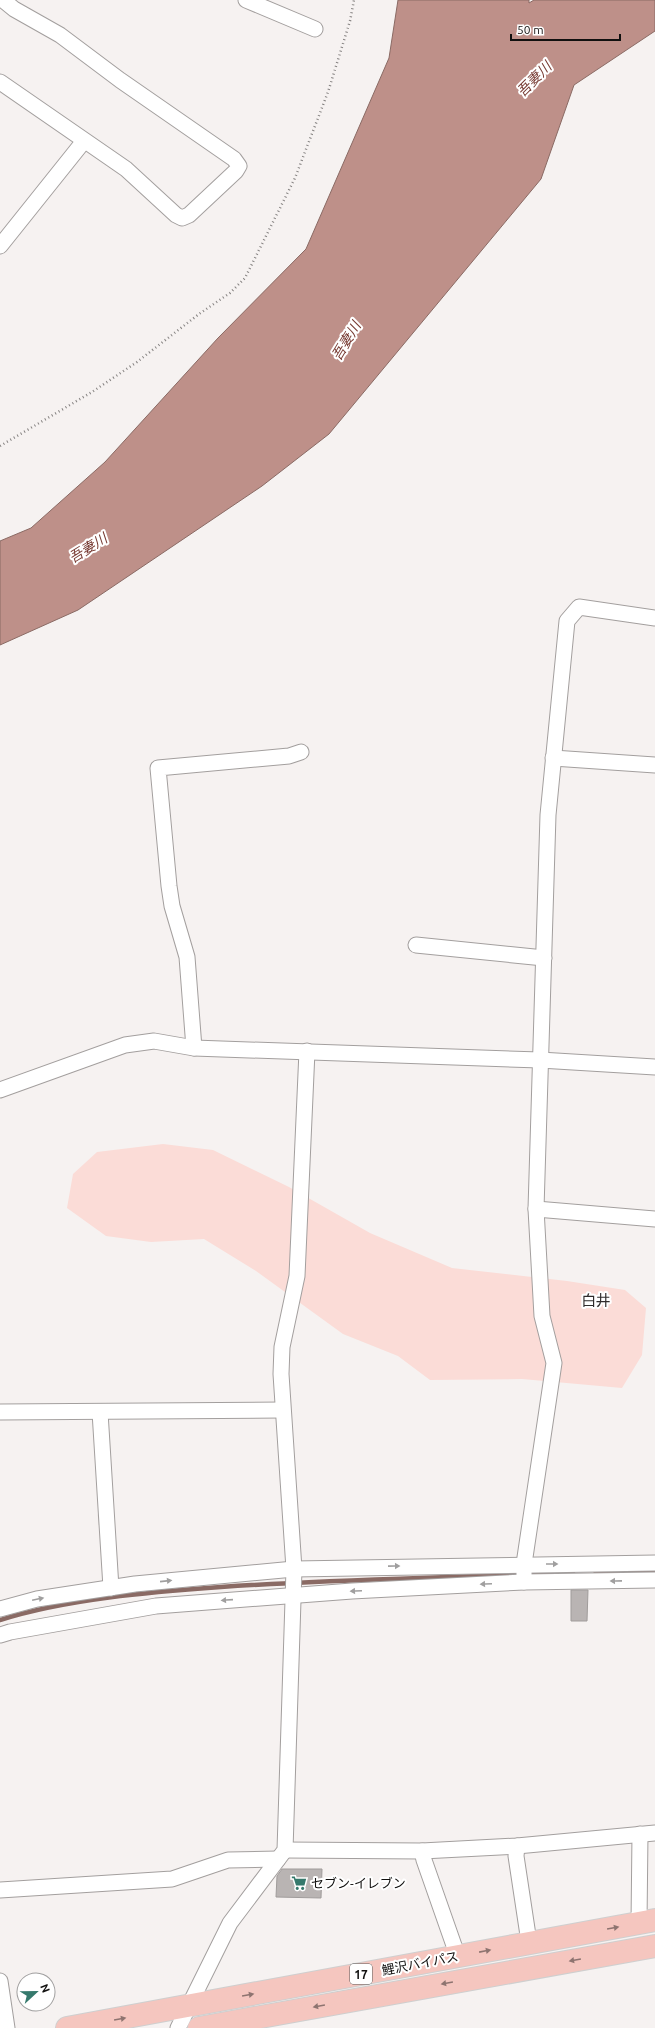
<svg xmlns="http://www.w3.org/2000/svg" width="655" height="2028" font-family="Ubuntu,'Noto Sans JP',sans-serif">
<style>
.green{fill:#fbdcd7}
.water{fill:#be9089;stroke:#8a6a64}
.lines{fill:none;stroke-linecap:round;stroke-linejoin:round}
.stream{stroke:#8a6a64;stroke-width:4.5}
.building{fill:#b9b4b3;stroke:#a09c9b}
.minor-casing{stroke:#a39f9e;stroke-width:17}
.highway-casing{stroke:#cfcfcf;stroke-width:24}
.path{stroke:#868382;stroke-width:2.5;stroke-dasharray:1 3;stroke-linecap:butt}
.minor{stroke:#fff;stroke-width:15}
.highway{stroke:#f5c6bf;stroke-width:22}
.oneway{fill:#a09f9f}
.oneway2{fill:#8e7470}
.labels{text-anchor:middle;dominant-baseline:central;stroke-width:4;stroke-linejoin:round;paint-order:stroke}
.shield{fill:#fff;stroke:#585857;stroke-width:1}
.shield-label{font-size:12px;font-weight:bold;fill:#11100f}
.poi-label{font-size:13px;fill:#11100f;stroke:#fff;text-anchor:start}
.street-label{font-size:13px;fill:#11100f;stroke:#fff}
.water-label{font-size:14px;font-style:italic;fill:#783b33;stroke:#fff}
.quarter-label{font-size:15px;fill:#302c2c;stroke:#fff}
</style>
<rect width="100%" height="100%" fill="#f6f2f1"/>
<polygon class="green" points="163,1144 213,1150 289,1187 370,1233 452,1268 567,1281 625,1290 646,1308 642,1355 622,1388 522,1379 430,1380 398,1356 343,1334 256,1271 204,1239 151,1242 106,1236 67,1208 73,1174 97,1152"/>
<polygon class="water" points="398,0 529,0 529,3 534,0 655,0 655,31 574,85 541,179 329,434 262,486 78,610 0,645 0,541 31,528 105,462 218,338 306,249 389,58"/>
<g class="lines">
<g class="stream">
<polyline points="595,1571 655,1573"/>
<path d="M 0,1620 C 67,1599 150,1592 221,1587 C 338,1579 456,1578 573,1572"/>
</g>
</g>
<g class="building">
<polygon points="571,1590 588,1590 587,1621 571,1621"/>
<polygon points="282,1869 322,1869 321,1898 276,1897 277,1876"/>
</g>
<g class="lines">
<g class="minor-casing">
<g id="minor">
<polyline points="246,0 315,29"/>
<polyline points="0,82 126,169 176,215 182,218 189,215 236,171 239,166 234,159 120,80 60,35 14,9 3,0"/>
<polyline points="0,246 84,141"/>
<polyline points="553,758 655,765"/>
<polyline points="416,945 544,958"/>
<polyline points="194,1048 187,957 172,906 169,886 158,768 289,756 301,752"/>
<polyline points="0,1090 125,1045 154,1041 194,1048 540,1060 655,1067"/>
<polyline points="536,1209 655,1219"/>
<polyline points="0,1412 282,1410"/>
<polyline points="100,1412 111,1588"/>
<polyline points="524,1582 524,1564 554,1363 542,1316 536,1209 548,815 567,621 579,607 655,618"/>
<polyline points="0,1609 37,1599 135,1584 294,1569 655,1563"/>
<polyline points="0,1635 10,1632 156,1606 352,1591 524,1582 655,1580"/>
<polyline points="517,1846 516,1856 529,1942"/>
<polyline points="285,1850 422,1851 517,1846 655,1833"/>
<polyline points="422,1851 424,1860 458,1957"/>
<polyline points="0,1890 172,1879 228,1860 278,1859"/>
<polyline points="639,1923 640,1834"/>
<polyline points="0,1981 7,2028"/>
<polyline points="178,2028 230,1923 285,1850 294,1569 281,1374 282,1347 297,1276 307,1051"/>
</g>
</g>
<g class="highway-casing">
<g id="highway">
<polyline points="67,2028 655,1920"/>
<polyline points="199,2028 655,1946"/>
</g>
</g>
<polyline class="path" points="0,446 92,392 137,362 199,314 230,293 245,278 295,178 328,92 350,21 354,0"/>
<use href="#minor" class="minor"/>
<use href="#highway" class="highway"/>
</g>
<defs><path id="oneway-solid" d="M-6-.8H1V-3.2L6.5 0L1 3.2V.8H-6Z"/></defs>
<g class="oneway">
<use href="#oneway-solid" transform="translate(552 1564)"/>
<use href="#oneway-solid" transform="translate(394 1566) rotate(-1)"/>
<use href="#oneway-solid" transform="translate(166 1581) rotate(-6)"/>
<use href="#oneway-solid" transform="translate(616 1581) rotate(179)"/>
<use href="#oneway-solid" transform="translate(486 1584) rotate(177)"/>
<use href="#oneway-solid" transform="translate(356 1591) rotate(177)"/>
<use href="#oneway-solid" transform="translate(38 1599) rotate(-12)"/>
<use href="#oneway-solid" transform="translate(227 1600) rotate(176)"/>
</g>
<g class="oneway2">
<use href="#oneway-solid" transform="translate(613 1928) rotate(-10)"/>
<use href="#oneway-solid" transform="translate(485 1951) rotate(-11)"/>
<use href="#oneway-solid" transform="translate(575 1960) rotate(170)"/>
<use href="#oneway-solid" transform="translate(447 1983) rotate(170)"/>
<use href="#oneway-solid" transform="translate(248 1995) rotate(-10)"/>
<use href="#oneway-solid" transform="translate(319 2006) rotate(170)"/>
<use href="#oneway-solid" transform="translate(120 2019) rotate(-10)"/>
</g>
<defs>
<g id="supermarket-bare" transform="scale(1.2)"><path d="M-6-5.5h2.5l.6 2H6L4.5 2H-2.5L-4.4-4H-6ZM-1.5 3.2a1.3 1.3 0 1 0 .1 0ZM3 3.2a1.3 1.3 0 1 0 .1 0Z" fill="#35796c" stroke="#fff" stroke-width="2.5" paint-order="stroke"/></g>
</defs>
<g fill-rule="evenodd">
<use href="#supermarket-bare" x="299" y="1883"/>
</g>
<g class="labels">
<rect class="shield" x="350" y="1964" width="22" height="20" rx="3"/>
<g class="shield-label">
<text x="361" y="1974">17</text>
</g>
<g class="poi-label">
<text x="311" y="1883">セブン-イレブン</text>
</g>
<g class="street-label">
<text transform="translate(420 1963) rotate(-11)">鯉沢バイパス</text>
</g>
<g class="water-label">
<text transform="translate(534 79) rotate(-45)">吾妻川</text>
<text transform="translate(346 341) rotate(-59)">吾妻川</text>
<text transform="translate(88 548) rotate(-32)">吾妻川</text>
</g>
<g class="quarter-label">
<text x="596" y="1300">白井</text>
</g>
</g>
<g transform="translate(36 1992) rotate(68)"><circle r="19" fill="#ffffff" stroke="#a09f9f"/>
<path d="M0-3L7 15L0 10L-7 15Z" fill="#35796c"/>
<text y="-6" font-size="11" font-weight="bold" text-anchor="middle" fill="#11100f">N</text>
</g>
<path d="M511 34v6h109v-6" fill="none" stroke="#11100f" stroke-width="2"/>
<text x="517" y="34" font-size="12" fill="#11100f" stroke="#ffffff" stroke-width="3" paint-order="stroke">50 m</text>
</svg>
